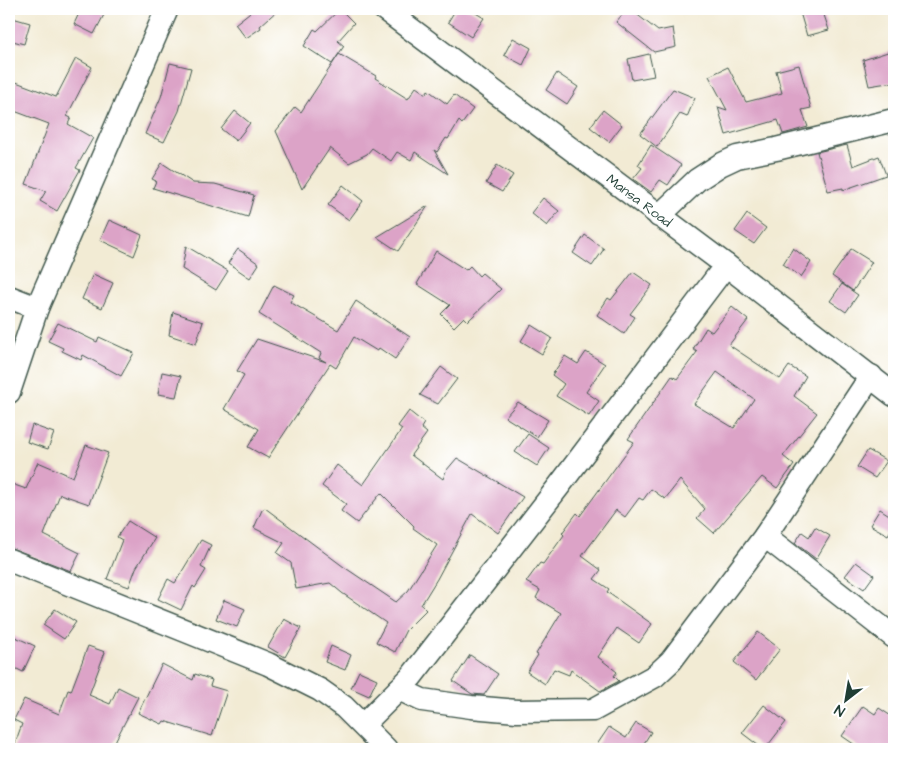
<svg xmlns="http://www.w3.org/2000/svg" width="903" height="758" font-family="'Architects Daughter',sans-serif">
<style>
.building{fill:#dca3c7;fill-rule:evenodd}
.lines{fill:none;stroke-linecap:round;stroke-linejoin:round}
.minor-casing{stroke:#3f574c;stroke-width:25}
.minor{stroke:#fff;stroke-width:22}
.labels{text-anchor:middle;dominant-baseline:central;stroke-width:4;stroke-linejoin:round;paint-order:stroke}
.street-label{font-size:14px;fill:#1f3d34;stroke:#fff}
</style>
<rect width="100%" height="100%" fill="#fff"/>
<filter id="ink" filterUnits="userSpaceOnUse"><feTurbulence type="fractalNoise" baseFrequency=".02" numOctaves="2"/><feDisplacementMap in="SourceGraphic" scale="10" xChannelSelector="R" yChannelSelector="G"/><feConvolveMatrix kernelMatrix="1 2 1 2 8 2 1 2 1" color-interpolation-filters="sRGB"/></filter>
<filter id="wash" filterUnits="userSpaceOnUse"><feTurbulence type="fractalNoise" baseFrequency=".0096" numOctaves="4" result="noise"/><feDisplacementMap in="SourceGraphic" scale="20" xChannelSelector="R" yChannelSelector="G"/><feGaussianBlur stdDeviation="1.12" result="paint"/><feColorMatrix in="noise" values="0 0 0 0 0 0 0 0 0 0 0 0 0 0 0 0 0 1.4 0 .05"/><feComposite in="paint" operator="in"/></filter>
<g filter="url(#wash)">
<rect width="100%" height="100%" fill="#f2ebd4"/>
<g id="blocks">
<g class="building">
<polygon points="81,9 107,9 94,34 74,24"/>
<polygon points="254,9 279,9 260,26 261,28 246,38 235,24"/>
<polygon points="340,9 354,23 338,41 344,46 332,64 304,46 314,29 317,31"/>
<polygon points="456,9 469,9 484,18 471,37 448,22"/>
<polygon points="627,9 630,9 658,31 673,28 676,47 654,52 616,22"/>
<polygon points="799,9 822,9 829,30 807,36"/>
<polygon points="9,17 30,23 24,44 9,40"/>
<polygon points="513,38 531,48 523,65 504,55"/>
<polygon points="894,50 894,82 869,86 863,60"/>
<polygon points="339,54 376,76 375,78 408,99 416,87 426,94 428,90 447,104 454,95 473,109 462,124 459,121 448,139 446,138 437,152 434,150 448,174 415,152 411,160 397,152 391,161 372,148 367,154 349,163 330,148 302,189 276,131 295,107 301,112"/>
<polygon points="649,54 654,76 632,80 628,59"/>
<polygon points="76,58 92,67 67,116 71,118 68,124 93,138 76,168 80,170 57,211 40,201 46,191 26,184 49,124 9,109 9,102 16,82 56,97"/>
<polygon points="170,63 191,68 179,111 164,142 145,134 161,97"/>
<polygon points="799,65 811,108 802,110 808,127 783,134 778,120 726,135 718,107 727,110 709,76 728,67 746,102 782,93 776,71"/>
<polygon points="557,73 578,87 567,104 546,90"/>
<polygon points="673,89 695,98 687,117 680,114 657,147 640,134"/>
<polygon points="603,110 622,125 609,142 590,127"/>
<polygon points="235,111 250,123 236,141 221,129"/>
<polygon points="651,145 681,165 668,185 660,180 651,192 633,179 642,168 638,165"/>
<polygon points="847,145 853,166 879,156 886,175 843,190 843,188 828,191 817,152"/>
<polygon points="162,163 193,183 215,184 254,195 248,217 153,188 156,181 152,179"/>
<polygon points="497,165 513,175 502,192 486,183"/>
<polygon points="343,185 363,201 349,220 328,205"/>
<polygon points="543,198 559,211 547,226 531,213"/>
<polygon points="428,206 398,251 377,237"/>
<polygon points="747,214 766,228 754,244 735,231"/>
<polygon points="109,220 142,235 134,256 100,240"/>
<polygon points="585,235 604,249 592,266 573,253"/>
<polygon points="186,246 228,271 216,290 182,269"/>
<polygon points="793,248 811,262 801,277 783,264"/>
<polygon points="238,249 259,264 250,278 228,263"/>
<polygon points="851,249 872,262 853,291 832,276"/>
<polygon points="436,251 466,270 470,266 479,276 482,273 501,289 468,321 464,317 454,327 441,314 450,305 417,284"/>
<polygon points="633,272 652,285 630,314 635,317 624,334 597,315 608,298 611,300"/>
<polygon points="93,274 113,283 102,308 82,299"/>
<polygon points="842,284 858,295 846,312 830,301"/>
<polygon points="274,285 294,295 290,302 338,330 356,301 410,337 395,359 379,348 377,351 354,337 336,368 330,364 268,458 248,447 259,429 224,409 244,375 237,371 257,339 326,362 319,358 321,353 259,314"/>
<path d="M 732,307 L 748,320 L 729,345 L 780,379 L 789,366 L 806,376 L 794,396 L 817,413 L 783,456 L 794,465 L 777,488 L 762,477 L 714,533 L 697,518 L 705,509 L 680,480 L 665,499 L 651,489 L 643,500 L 639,498 L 625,517 L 616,510 L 582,556 L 601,570 L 594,579 L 609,589 L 607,592 L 652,624 L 639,643 L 617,628 L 598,657 L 617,672 L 614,676 L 619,681 L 600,691 L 571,670 L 569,675 L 554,669 L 545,684 L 527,672 L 538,655 L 536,654 L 561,613 L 536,598 L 540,590 L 526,582 L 540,563 L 543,564 L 564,535 L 562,533 L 577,513 L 580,516 L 634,442 L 628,439 L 672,376 L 677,379 L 697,352 L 693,349 L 706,328 L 712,332 ZM 717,372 L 754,399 L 734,428 L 694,404 Z"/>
<polygon points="173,312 203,322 196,344 169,335"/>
<polygon points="58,323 97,342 99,337 134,353 121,376 83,355 81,360 62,351 63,348 48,341"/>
<polygon points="531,325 552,338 542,354 521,341"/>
<polygon points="586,352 605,364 586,392 599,401 589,416 556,396 564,384 552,375 565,356 578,364"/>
<polygon points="441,367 457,379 438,404 420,395"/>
<polygon points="162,372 181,376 176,397 158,394"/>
<polygon points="518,402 548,420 537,437 505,417"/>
<polygon points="409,411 424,423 421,428 427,433 411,455 443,479 446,471 457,458 523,497 498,533 472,514 437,579 421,605 426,610 406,630 395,652 376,642 386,623 342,593 330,583 296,589 291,563 277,553 284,543 254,528 262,510 265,508 344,567 396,602 408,591 437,545 413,528 414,526 381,493 357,523 341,511 346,504 322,486 337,465 363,485 402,429 398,426"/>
<polygon points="32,425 54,433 48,449 27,442"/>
<polygon points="528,434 549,448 537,466 515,452"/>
<polygon points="86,445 108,453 89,504 60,494 44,535 80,553 71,571 9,547 9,483 26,489 38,462 73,477"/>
<polygon points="868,450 887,461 875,478 857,467"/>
<polygon points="880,509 894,518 894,525 888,535 870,525"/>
<polygon points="128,521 155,538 136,568 129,587 107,579 122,540 117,537"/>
<polygon points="815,527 830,536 816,559 795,543 802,532 809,537"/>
<polygon points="201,540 211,545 201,567 206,570 195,588 193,586 181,610 158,599 168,579 175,583"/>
<polygon points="856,562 874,575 864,589 845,576"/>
<polygon points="224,600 245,609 237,627 216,619"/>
<polygon points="55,609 76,622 64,639 43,625"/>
<polygon points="284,619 301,628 285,657 268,647"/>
<polygon points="758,632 780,649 756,680 734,662"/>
<polygon points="9,634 35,646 23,672 9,665"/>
<polygon points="88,646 105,652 89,695 110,704 118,687 138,697 111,749 13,749 22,724 14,720 24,699 59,714 68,690 71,691"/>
<polygon points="331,646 351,655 345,670 325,662"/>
<polygon points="470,655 498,674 484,695 472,694 453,681"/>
<polygon points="162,664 193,680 195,674 212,680 210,686 227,691 212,736 164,721 162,724 138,713"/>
<polygon points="359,671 377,679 369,696 351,688"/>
<polygon points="764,705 786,722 765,749 763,749 742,733"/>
<polygon points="863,706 875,714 879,708 894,718 894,749 861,749 842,736"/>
<polygon points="636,723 651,732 641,748 643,749 594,749 609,727 626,738"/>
</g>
</g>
</g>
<g filter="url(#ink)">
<use href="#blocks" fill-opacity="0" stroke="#3f574c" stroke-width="1"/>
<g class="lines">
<g class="minor-casing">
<g id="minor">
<polyline points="384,9 726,265 894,395"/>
<polyline points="659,216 697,180 720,165 737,157 776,149 894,120"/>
<polyline points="9,297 37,308"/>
<polyline points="871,376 765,536 894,637"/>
<polyline points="9,392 37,308 167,9"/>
<polyline points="9,560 268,664 320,690 344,707 386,749"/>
<polyline points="399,689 422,700 471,707 517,711 593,710 655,676 671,661 765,536"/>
<polyline points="363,725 411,677 559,486 726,265"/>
</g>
</g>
<use href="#minor" class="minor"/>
</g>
</g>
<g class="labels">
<g class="street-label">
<text transform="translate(639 201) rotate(37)">Mansa Road</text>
</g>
</g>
<rect width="903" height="758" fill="none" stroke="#fff" stroke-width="30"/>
<g transform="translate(846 700) rotate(211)" stroke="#ffffff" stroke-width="4" paint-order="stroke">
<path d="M0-4L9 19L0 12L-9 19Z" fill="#1f3d34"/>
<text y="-8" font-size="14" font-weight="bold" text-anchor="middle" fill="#1f3d34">N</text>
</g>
</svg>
